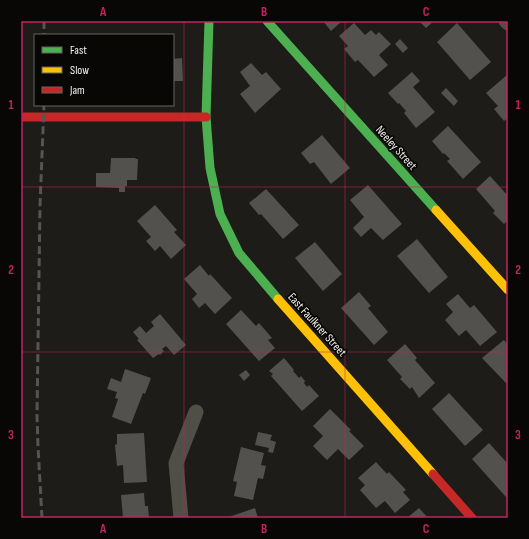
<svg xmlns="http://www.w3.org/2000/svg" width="529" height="539" font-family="'Sofia Sans Condensed',sans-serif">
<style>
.building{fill:#52514e}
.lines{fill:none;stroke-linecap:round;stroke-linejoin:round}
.street{stroke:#4f4e47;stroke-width:15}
.fast{stroke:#4caf50;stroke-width:9}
.slow{stroke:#ffc107;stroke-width:9}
.jam{stroke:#c62828;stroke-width:9}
.rail{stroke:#565551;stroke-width:3;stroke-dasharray:8 4;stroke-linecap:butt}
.grid{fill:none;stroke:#c42362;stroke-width:1;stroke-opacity:0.55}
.labels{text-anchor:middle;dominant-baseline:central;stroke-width:3.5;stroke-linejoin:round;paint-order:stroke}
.street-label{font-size:12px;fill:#f0efec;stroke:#080705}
.neatline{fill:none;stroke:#c42362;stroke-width:1.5}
.grid-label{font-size:13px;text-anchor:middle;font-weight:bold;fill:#c42362}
</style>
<rect width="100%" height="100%" fill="#1d1c18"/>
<g class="building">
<polygon points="323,21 342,21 331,31"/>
<polygon points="419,21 434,21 426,28"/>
<polygon points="354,23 365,35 371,30 376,35 379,32 391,44 379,55 388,65 374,77 358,60 355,62 344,49 348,46 339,36"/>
<polygon points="457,23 491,62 470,80 437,42"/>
<polygon points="400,39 408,48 403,53 395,44"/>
<polygon points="182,58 183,81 175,81 173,82 173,59"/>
<polygon points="251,63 262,75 266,72 281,89 255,113 240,94 250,86 240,72"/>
<polygon points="412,72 420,81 413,87 435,112 416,128 404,113 406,111 399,103 398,104 388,93"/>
<polygon points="507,75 508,76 508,118 504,121 494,109 498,106 486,93"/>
<polygon points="446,88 458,101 454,106 441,93"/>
<polygon points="448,126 481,162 463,179 447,161 450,159 444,153 443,154 432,141"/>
<polygon points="322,135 350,168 331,184 314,162 310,164 301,153"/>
<polygon points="111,158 136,158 135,159 138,159 137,180 127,180 127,186 125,186 125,192 119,192 119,188 96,187 96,173 110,173"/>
<polygon points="490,176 508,196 508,220 504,224 493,213 495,211 476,189"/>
<polygon points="368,185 402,224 383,240 371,228 361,237 353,228 364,217 350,200"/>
<polygon points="266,189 299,225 283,239 261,214 259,215 249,203"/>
<polygon points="155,205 177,230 174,232 186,245 171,259 160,246 155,251 146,241 151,237 137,221"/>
<polygon points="417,239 448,277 429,293 397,256"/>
<polygon points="315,242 342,274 323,291 295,258"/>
<polygon points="200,265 209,276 210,274 232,298 215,314 205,303 199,308 192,299 197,294 184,279"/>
<polygon points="359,292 371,306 368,308 388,332 374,345 341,308"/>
<polygon points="458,294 470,308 474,305 497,332 480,346 466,330 459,336 445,320 453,312 446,304"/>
<polygon points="241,310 256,326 259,323 272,338 268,340 275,348 259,361 226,324"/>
<polygon points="160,314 186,345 174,355 166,346 162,349 164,351 160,355 159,354 153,358 137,340 139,339 133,332 140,326 146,333 154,326 151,322"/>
<polygon points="504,340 508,345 508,381 506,383 482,358"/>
<polygon points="405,344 417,358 415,360 435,383 419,398 412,387 410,389 400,379 402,377 387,360"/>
<polygon points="284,358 294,370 293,371 299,378 301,376 305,381 304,383 307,387 309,385 319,396 302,411 271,376 273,374 269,371"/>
<polygon points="125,369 151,378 145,394 143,393 131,424 112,417 118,399 115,398 117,392 107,389 111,378 121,382"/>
<polygon points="246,370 250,375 244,381 239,375"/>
<polygon points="449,393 483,430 465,446 432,409"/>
<polygon points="330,409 351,430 349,431 364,446 349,460 338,449 327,460 313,446 323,436 313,426"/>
<polygon points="258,432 272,435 270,440 276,442 273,453 268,452 269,448 255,445"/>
<polygon points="144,433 147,482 124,483 123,465 117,466 115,445 117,444 117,434"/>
<polygon points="489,443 508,464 508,496 506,497 472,459"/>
<polygon points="241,447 264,453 261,465 266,466 263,479 258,478 253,500 234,496 237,482 233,481"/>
<polygon points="376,462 387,474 389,472 406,490 403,492 410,500 395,513 385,501 376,508 360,490 365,485 358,478"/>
<polygon points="144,493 145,506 148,506 149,518 123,518 121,495"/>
<polygon points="255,508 258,518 226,518"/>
<polygon points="419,508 428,518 407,518"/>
</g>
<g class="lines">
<g class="street">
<polyline points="506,21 508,23"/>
<polyline points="181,518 176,463 196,412"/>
</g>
<g class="fast">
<polyline points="209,21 206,117 210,168 220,214 239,253 278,299"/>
<polyline points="267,21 436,210"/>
</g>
<g class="slow">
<polyline points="436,210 508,290"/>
<polyline points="278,299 433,474"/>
</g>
<g class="jam">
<polyline points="21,117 206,117"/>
<polyline points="433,474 472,518"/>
</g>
<g class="rail">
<polyline points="44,21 44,35"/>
<polyline points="42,518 38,447 37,415 40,206 44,105"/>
</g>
</g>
<path class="grid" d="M 184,21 L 184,518M 345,21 L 345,518M 21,187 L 508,187M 21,352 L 508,352"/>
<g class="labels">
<g class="street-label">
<text transform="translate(396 148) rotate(48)">Neeley Street</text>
<text transform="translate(317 325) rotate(48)">East Faulkner Street</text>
</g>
</g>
<rect width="529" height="539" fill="none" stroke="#080705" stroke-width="44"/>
<rect x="34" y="34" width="140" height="72" fill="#080705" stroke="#656461"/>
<rect x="42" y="47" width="20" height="6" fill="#4caf50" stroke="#656461"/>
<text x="70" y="54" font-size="12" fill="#f0efec">Fast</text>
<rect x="42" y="67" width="20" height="6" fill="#ffc107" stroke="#656461"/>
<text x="70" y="74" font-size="12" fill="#f0efec">Slow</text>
<rect x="42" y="87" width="20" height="6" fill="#c62828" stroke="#656461"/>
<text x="70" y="94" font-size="12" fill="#f0efec">Jam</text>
<rect x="22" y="22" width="485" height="495" class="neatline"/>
<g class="grid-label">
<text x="103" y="16">A</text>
<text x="264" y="16">B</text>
<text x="426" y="16">C</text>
<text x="11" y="109">1</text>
<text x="518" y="109">1</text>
<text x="11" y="274">2</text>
<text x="518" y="274">2</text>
<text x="11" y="439">3</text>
<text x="518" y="439">3</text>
<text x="103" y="533">A</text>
<text x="264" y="533">B</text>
<text x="426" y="533">C</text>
</g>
</svg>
